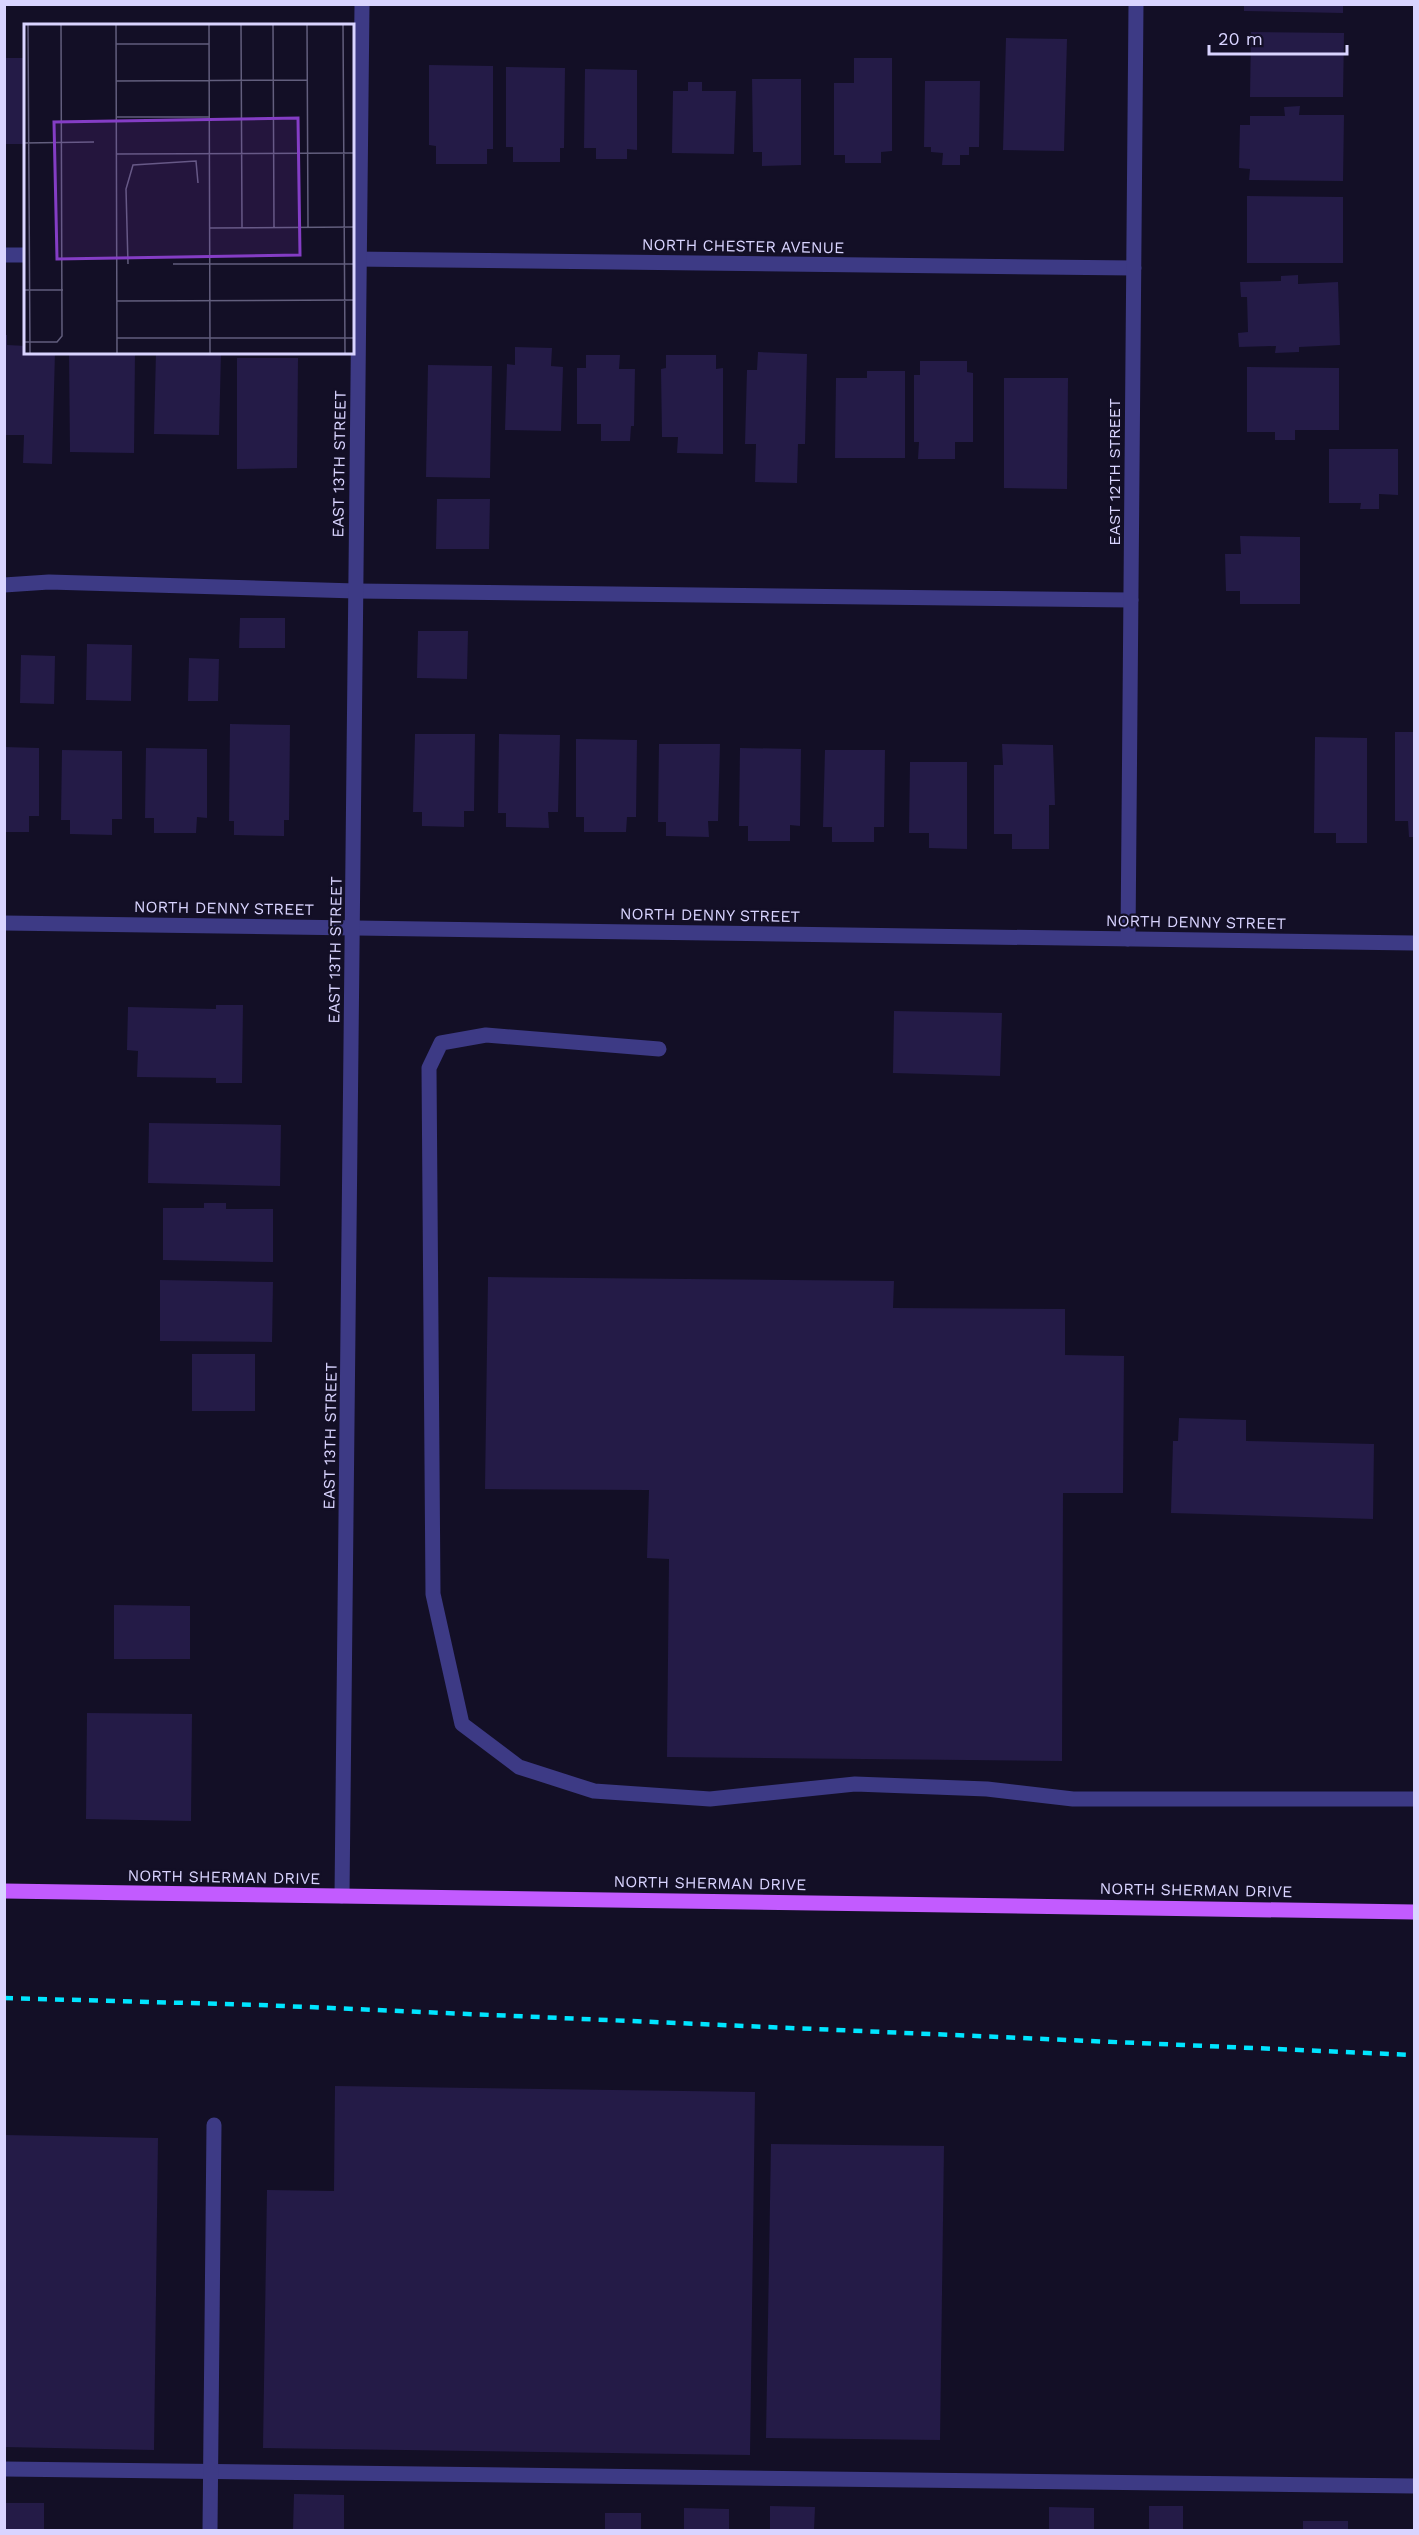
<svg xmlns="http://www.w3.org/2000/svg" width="1419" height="2535" font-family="'Work Sans',sans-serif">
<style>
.building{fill:#241b47}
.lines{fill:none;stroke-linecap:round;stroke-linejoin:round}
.minor{stroke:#3d3a85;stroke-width:15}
.major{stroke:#c25bff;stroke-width:15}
.rail{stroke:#00e5ff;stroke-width:4.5;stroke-dasharray:9 8;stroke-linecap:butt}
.labels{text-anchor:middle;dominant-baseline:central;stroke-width:4.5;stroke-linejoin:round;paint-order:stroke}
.street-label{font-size:16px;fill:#d9d4ff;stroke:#130f26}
.inset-road{fill:none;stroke:#625e7d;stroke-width:1.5}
.view{fill:#843dc5;fill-opacity:0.15;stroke:#843dc5;stroke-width:3}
.inset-edge{fill:none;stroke:#d9d4ff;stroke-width:3}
</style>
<rect width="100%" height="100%" fill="#130f26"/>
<g class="building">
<polygon points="1244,4 1343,4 1343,13 1244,11"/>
<polygon points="1251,32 1344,33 1343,97 1250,97"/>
<polygon points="1006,38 1067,39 1064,151 1003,150"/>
<rect x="4" y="58" width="22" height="86"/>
<polygon points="854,58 892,58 892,151 881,152 881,163 845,163 845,155 834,155 834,83 854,83"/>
<polygon points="429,65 493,66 493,149 487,149 487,164 436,164 436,146 429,145"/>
<polygon points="506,67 565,68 564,148 560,148 560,162 513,162 513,147 506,147"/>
<polygon points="585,69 637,70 637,150 627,149 627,159 596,159 596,148 584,148"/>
<polygon points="752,79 801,79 801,165 762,166 762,152 753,152"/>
<polygon points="925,81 980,81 979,147 969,147 969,155 960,155 960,165 942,165 943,153 931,152 931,147 924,147"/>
<polygon points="688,82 702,82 702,91 736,91 734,154 672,153 673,91 688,91"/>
<polygon points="1300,106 1299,115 1344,115 1343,181 1249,180 1250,169 1239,168 1240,125 1250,125 1250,116 1285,116 1284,107"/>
<polygon points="1247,196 1343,197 1343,263 1247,263"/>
<polygon points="1298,275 1298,284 1338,282 1340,345 1299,347 1299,352 1275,353 1276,346 1239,347 1238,333 1248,332 1247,297 1241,297 1240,282 1281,281 1281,276"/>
<polygon points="4,335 7,335 7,345 26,346 26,352 55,352 52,464 23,463 24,435 4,435"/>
<polygon points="515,347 552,348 551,366 563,367 561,431 505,430 507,364 515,365"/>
<polygon points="69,352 135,352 134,453 70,452"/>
<polygon points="156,352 221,352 219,435 154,434"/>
<polygon points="758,352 807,354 805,444 798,444 797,483 755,482 756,444 745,444 747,370 757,370"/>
<polygon points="586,355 620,355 619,369 635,369 634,426 631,426 630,441 601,441 601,424 577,424 577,368 586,368"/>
<polygon points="666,355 716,355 716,369 723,368 723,454 677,453 678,437 662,437 661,369 666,368"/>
<polygon points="237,358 298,358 297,468 237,469"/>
<polygon points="920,361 967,361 967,372 973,373 973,442 955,442 955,459 918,459 919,442 914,442 914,375 920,375"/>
<polygon points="428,365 492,366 490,478 426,477"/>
<polygon points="1247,367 1339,368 1339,430 1295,430 1295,440 1275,440 1275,432 1247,432"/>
<polygon points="867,371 905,371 905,458 835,458 836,378 867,378"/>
<polygon points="1004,378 1068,378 1067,489 1004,488"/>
<polygon points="1329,449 1398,449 1398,495 1379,494 1379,509 1360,509 1361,503 1329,503"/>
<polygon points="437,499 490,499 489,549 436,549"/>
<polygon points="1240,536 1300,537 1300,604 1240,604 1240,591 1226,591 1225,554 1241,554"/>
<polygon points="240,618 285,618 285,648 239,648"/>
<polygon points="418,631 468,631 467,679 417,678"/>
<polygon points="87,644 132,645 131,701 86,700"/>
<polygon points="21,655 55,656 54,704 20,703"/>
<polygon points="189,658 219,659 218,701 188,701"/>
<polygon points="230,724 290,725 289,820 284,820 284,836 234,835 234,821 229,821"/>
<polygon points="1395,732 1414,732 1414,837 1409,837 1408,821 1395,821"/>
<polygon points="415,734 475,734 474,811 464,811 464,827 422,826 422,812 413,812"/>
<polygon points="499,734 560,735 558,812 548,812 549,828 506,827 506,813 498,813"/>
<polygon points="1315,737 1367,738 1367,843 1336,843 1336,833 1314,833"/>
<polygon points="576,739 637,740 636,817 627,817 626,832 584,832 584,817 576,817"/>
<polygon points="659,744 720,744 718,821 708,821 709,837 666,836 666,822 658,822"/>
<polygon points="1002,744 1053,745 1055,805 1049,805 1049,849 1012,849 1012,834 994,834 994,765 1003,765"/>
<polygon points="4,747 39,748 39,816 29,816 29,832 4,832"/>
<polygon points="146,748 207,749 207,818 197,817 196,833 154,833 154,818 145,818"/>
<polygon points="740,748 801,749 800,826 790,825 790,841 748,841 748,826 739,826"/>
<polygon points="62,750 122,751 122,819 112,819 112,835 70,834 70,820 61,820"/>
<polygon points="825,750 885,750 884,827 874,827 874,842 832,842 832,827 823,827"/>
<polygon points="910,762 967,762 967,849 929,848 929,833 909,833"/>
<polygon points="216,1005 243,1005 242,1083 216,1083 216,1078 137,1077 138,1051 127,1050 128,1007 216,1009"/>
<polygon points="894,1011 1002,1013 1000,1076 893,1073"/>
<polygon points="149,1123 281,1125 280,1186 148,1183"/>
<polygon points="204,1203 226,1203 226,1209 273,1209 273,1262 163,1260 163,1208 204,1208"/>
<polygon points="488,1277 894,1281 893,1308 1065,1309 1065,1355 1124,1356 1123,1493 1063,1493 1062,1761 667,1757 669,1559 647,1558 649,1490 485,1489"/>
<polygon points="160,1280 273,1282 272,1342 160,1341"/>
<rect x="192" y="1354" width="63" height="57"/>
<polygon points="1179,1418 1246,1420 1246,1441 1374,1444 1373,1519 1171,1513 1173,1441 1178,1441"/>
<polygon points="114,1605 190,1606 190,1659 114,1659"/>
<polygon points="87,1713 192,1714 191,1821 86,1819"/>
<polygon points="335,2086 755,2092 750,2455 263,2448 267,2190 334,2191"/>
<polygon points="4,2135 158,2138 154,2450 4,2447"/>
<polygon points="771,2144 944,2146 940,2440 766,2438"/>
<polygon points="294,2494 344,2495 344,2530 293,2530"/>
<rect x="4" y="2503" width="40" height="27"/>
<polygon points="770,2506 815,2507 814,2530 770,2530"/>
<rect x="1149" y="2506" width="34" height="24"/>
<polygon points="1049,2507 1094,2508 1094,2530 1049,2530"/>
<polygon points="684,2508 729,2509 729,2530 684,2530"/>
<rect x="605" y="2513" width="36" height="17"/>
<rect x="1303" y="2521" width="45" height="9"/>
</g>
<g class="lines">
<g class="minor">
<polyline points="4,255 26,255"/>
<polyline points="352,259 1134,268"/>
<polyline points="4,585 49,582 356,591 1131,600"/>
<polyline points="4,923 1414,943"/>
<polyline points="1128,939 1136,4"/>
<polyline points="659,1049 486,1035 441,1043 429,1068 433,1594 462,1724 519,1767 594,1791 710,1799 855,1784 987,1789 1073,1799 1414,1799"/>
<polyline points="342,1896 362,4"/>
<polyline points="4,2469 1414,2486"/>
<polyline points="210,2530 214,2125"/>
</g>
<polyline class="major" points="4,1891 1414,1912"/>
<polyline class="rail" points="4,1998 261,2005 1414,2055"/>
</g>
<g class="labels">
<g class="street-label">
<text transform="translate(743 246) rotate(1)">NORTH CHESTER AVENUE</text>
<text transform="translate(339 464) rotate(-89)">EAST 13TH STREET</text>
<text transform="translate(1114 472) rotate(-90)">EAST 12TH STREET</text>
<text transform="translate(224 908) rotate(1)">NORTH DENNY STREET</text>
<text transform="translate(710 915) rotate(1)">NORTH DENNY STREET</text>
<text transform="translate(1196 922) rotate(1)">NORTH DENNY STREET</text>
<text transform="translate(335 950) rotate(-89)">EAST 13TH STREET</text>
<text transform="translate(330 1436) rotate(-89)">EAST 13TH STREET</text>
<text transform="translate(224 1877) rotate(1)">NORTH SHERMAN DRIVE</text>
<text transform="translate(710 1883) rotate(1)">NORTH SHERMAN DRIVE</text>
<text transform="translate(1196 1890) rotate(1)">NORTH SHERMAN DRIVE</text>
</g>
</g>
<g transform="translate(24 24)">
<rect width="330" height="330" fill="#130f26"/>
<path class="inset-road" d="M 4,0 L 6,330M 92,0 L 93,330M 185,0 L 186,330M 217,0 L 218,204M 249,0 L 250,204M 283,0 L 284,203M 319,0 L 321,330M 92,20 L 185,20M 92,57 L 284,56M 92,93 L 185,93M 0,119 L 70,118M 92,130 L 330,129M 186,204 L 330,203M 104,240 L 102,165 L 109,141 L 172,137 L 174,159M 149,240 L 330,240M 0,266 L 39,266M 93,277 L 330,276M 93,314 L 330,314M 0,318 L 33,318 L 38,312 L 37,0"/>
<path class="view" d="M 274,94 L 276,231 L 33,235 L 30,98 Z"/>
<rect width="330" height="330" class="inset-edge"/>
</g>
<rect width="1419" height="2535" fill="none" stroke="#d9d4ff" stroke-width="12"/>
<path d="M1209 45v9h138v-9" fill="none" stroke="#d9d4ff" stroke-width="3"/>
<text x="1218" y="45" font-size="18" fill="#d9d4ff" stroke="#130f26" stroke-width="4.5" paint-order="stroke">20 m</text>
</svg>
